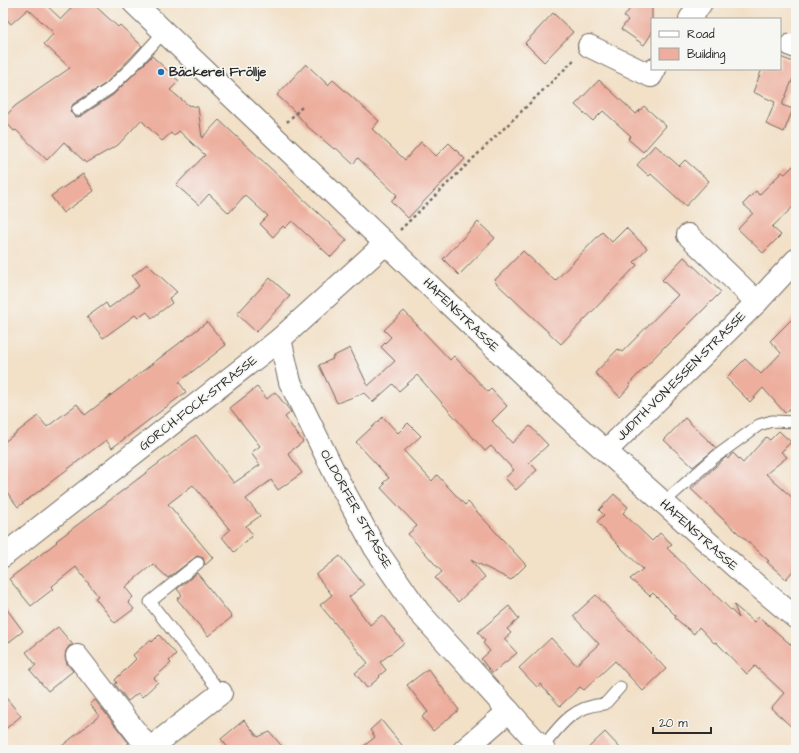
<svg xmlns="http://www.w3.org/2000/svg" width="799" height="753" font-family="'Architects Daughter',sans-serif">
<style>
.building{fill:#edae9d}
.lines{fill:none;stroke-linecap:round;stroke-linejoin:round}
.service-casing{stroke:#716a62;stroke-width:13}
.minor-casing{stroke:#716a62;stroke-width:24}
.tertiary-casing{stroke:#716a62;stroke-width:24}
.path{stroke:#716a62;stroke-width:2.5;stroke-dasharray:3 3;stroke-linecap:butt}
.service{stroke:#fff;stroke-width:11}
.minor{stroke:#fff;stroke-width:22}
.tertiary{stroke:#fff;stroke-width:22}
.poi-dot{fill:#1f6fb2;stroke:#f6f6f2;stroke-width:1.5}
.labels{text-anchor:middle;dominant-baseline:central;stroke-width:3.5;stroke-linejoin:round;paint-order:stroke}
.poi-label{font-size:13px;font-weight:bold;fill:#2b2b2b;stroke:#f6f6f2;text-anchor:start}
.street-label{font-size:13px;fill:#2b2b2b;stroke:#f6f6f2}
</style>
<rect width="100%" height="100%" fill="#f6f6f2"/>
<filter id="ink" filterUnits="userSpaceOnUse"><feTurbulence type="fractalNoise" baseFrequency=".025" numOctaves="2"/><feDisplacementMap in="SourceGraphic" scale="8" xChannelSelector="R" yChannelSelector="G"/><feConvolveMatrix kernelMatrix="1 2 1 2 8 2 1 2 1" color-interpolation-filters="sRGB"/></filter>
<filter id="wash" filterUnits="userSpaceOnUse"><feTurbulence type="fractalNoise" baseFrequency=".012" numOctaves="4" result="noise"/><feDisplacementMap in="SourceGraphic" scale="16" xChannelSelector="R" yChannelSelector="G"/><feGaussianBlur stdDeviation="0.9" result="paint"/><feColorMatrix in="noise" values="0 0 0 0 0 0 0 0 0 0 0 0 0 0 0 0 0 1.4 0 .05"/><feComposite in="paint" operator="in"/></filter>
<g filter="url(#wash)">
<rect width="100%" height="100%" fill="#f2e0c7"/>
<g id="blocks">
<g class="building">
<polygon points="8,3 44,3 61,19 76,3 92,3 118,27 120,25 142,46 105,84 73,104 70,111 74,116 77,117 81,116 113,95 152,56 179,81 170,90 188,105 198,107 202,138 219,120 347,240 331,257 292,221 285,228 283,226 273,237 260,224 268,216 245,195 229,213 209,194 199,205 176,185 205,155 179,131 174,136 171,133 162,141 141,120 118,145 86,163 64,142 47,160 16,130 14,131 3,119 15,106 70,68 44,44 54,33 28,9 11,24 3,15 3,8"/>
<polygon points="634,3 652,3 652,33 644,45 621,29 628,20 624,17"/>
<polygon points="553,13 573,32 544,62 525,43"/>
<polygon points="780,57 796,63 796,71 782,105 793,109 784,132 766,124 775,102 753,92 762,69 780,69"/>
<polygon points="306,64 328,85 333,80 379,121 372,129 405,160 421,142 436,156 449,143 465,159 408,218 391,201 397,195 358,158 353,164 336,148 334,149 308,127 293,110 277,95"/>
<polygon points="599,80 636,114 644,106 666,126 643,152 628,139 631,136 603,111 593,121 575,105"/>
<polygon points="655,145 679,166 685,160 709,181 686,206 651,174 649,176 637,165"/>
<polygon points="796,163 796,204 772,227 781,235 763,253 738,229 753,213 743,204 756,191 759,195 782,172 785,174"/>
<polygon points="83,174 94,191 63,213 51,196"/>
<polygon points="478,222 495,238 459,275 443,259"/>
<polygon points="626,228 647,248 634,262 637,265 561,344 494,281 523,251 555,281 602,232 612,242"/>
<polygon points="684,257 721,292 666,347 665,346 629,384 630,386 620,397 595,373 618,349 622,352 678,295 662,280"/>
<polygon points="147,264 177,292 169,298 172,303 152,318 147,312 138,318 135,315 103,338 87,317 106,303 109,308 139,286 132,276"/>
<polygon points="270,278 290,296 256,332 237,314"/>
<polygon points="404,311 450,360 454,356 488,392 491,389 507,406 492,421 512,443 530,426 548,445 529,462 537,470 516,490 505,478 514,470 491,446 485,451 417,375 399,391 393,384 373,402 364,393 337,403 319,365 333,359 332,357 350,348 368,386 395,361 381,347 391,337 384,330"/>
<polygon points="796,315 796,403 785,413 763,388 750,402 726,378 745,359 761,374 781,353 770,341"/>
<polygon points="207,322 226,345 179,382 186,392 112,448 106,440 18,507 3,487 3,443 38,416 47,427 77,404 85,415"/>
<polygon points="257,387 267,399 275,392 291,412 285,417 303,442 288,453 302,473 278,490 271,480 246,499 260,516 246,526 253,535 234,552 222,537 230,530 193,485 168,504 213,558 205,565 203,558 197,556 168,578 153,564 125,587 133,597 128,602 134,609 115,623 95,598 98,596 76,567 51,587 53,589 31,606 9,579 57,542 56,541 196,435 234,483 260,465 251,453 260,446 230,408"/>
<polygon points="383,417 398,433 408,423 421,436 404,451 432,481 437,475 465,505 468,502 526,565 511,580 471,560 485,577 458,602 435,578 442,572 408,534 417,526 381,488 385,484 383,483 389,478 356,442"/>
<polygon points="685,418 716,448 693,467 664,440"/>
<polygon points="779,431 791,442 781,452 787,457 766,474 796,501 796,567 786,579 767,562 769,561 725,521 691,489 726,457 728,459 733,453 743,463 766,437 770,440"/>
<polygon points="614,494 628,507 623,513 652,541 660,533 672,544 667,548 739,618 734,605 754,622 759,617 796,649 796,731 771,708 784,693 755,666 747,674 716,642 714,643 699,627 694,634 675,618 676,616 653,593 650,596 630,579 643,569 620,547 597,522 604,515 599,510"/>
<polygon points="340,556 364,585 349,597 370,625 382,615 404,643 380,662 386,670 379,676 380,677 367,688 355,673 368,663 320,605 332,595 316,575"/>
<polygon points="197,573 232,617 208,636 177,599 182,595 177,589"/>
<polygon points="596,595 666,669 643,691 615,661 584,690 580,687 560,706 540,684 537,687 519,668 551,638 576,665 599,644 573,616"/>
<polygon points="3,604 23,631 9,642 3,634"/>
<polygon points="509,606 519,619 507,629 511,633 504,639 517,653 492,673 481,659 490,651 483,643 485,641 478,632"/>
<polygon points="58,627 73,645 69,646 66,651 65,657 67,664 73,671 48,691 30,670 36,665 26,652"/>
<polygon points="159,635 176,654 169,661 171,663 154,678 158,682 142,697 138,693 128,701 115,684 117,683 115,680 136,659 133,655 150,640 152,642"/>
<polygon points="428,669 459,710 433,731 422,717 428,712 407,685"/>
<polygon points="3,694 21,716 3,731"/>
<polygon points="95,700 129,743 120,750 57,750 99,716 90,704"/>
<polygon points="244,720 258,737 270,732 285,750 230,750 221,739"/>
<polygon points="381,720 406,750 359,750 375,737 370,730"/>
<polygon points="605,732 622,750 586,750"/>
</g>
</g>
</g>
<g filter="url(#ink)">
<use href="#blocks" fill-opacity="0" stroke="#716a62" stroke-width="1"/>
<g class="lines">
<g class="service-casing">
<g id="service">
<polyline points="77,110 109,89 133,66 164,32"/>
<polyline points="663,503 715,457 759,425 772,421 796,422"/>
<polyline points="198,563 150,602 221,693"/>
<path d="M 542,748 C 561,724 573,706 605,704 L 620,687"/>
</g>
</g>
<g class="minor-casing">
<g id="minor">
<polyline points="690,19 701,3"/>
<polyline points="791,45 796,47"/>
<polyline points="589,46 651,76 655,69"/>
<polyline points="688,235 757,302"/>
<polyline points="280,339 290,382 338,480 375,548 419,612 544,750"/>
<polyline points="606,451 757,302 796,260"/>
<polyline points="3,556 280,339 386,243"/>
<polyline points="77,656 149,749"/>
<polyline points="148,750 221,693"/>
<polyline points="464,750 509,711"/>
</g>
</g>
<g class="tertiary-casing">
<polyline id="tertiary" points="134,3 563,413 748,578 796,618"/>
</g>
<g class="path">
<polyline points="287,122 302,107"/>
<polyline points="400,230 575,59"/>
</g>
<use href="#service" class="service"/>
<use href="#minor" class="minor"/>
<use href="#tertiary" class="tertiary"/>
</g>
</g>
<circle class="poi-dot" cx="161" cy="72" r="4"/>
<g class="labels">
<g class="poi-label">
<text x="169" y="72">Bäckerei Fröllje</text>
</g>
<g class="street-label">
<text transform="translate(461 315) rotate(44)">HAFENSTRASSE</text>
<text transform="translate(681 376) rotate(-45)">JUDITH-VON-ESSEN-STRASSE</text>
<text transform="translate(198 403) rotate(-38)">GORCH-FOCK-STRASSE</text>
<text transform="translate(356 509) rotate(61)">OLDORFER STRASSE</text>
<text transform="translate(699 535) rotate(42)">HAFENSTRASSE</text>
</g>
</g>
<rect width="799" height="753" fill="none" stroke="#f6f6f2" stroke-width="16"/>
<rect x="651" y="18" width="130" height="52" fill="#f6f6f2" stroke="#a5a5a2"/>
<rect x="659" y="31" width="20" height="6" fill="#ffffff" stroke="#a5a5a2"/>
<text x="687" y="38" font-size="12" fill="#2b2b2b">Road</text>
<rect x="659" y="48" width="20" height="12" fill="#edae9d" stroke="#a5a5a2"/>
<text x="687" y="58" font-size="12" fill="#2b2b2b">Building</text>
<path d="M653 727v6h58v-6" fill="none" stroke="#2b2b2b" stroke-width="2"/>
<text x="659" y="727" font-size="12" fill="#2b2b2b" stroke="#f6f6f2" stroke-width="3" paint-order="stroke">20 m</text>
</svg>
